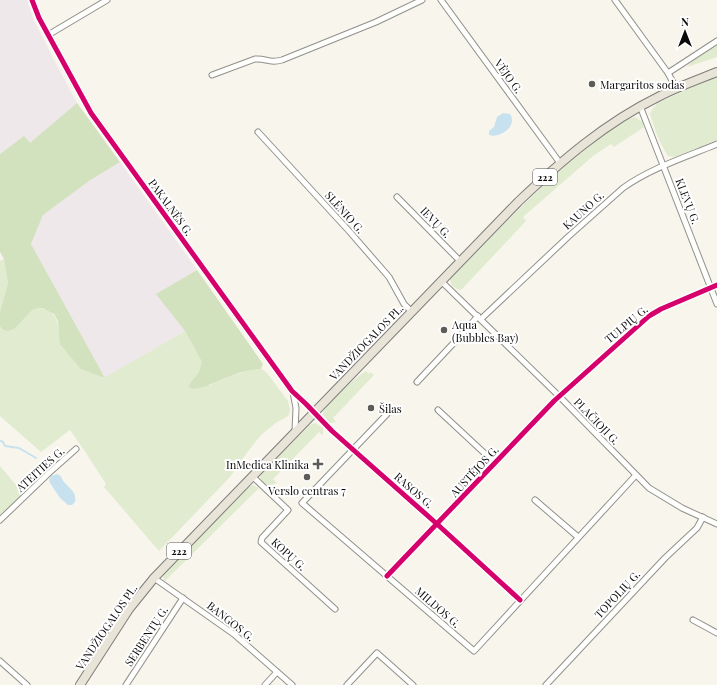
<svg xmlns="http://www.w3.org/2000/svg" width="717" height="685" font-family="'Playfair Display',serif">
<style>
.industrial{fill:#efe8ea}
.green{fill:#e1ebcf}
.forest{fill:#d2e1be}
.water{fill:#c8e1ee}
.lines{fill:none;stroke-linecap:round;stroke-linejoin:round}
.stream{stroke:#c8e1ee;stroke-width:2}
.street-casing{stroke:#91908c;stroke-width:7}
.primary-casing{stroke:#7e7d7a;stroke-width:10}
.street{stroke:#fefefc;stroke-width:5}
.primary{stroke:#e9e4d8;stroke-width:8}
.cycleway-casing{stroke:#fff;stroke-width:8}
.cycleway{stroke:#d6006c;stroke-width:5}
.poi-dot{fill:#5d5c59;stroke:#fff;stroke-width:1.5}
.labels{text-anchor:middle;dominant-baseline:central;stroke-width:4;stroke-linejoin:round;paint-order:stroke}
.shield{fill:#fff;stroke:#545454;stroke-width:1}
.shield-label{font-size:10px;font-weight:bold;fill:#0a0a0a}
.street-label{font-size:11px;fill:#0a0a0a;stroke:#fff}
.poi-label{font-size:11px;fill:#0a0a0a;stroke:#fff;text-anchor:start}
</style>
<rect width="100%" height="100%" fill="#f8f5ed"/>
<g class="industrial">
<polygon points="0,0 27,0 33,18 54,60 77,103 30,144 24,136 0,154"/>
<polygon points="120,162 197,270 157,294 185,331 105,378 31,244 43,215 89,181"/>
</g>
<g class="green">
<polygon points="717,41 717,57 687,67 701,51"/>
<path d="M 717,78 L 717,140 L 675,157 L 668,156 C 660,144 654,128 650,114 L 653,108 L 658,103 L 699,84 Z"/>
<path d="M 635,117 L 643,122 L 644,127 L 614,147 L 611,144 L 593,156 L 523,217 L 526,221 L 462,289 L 459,290 L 452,286 L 450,279 L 453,275 C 498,231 540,185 589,146 C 603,135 618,122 635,117 Z"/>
<polygon points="4,259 8,283 0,312 0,261"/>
<path d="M 38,308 C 52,308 58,318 59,331 L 104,378 L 185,331 L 202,362 L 199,372 L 188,386 L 210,385 L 228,377 L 252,369 L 261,369 L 265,371 L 270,377 L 288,401 L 290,409 L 289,415 L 285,418 L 277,422 L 261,435 L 246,454 L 230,477 L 159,551 L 104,487 L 106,484 L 84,450 L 70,430 L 41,452 L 0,416 L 0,326 L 2,329 L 13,329 L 32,310 Z"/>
<path d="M 366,371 L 369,374 L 370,372 L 374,375 L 333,418 L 336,422 L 330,423 L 323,415 C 323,406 357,376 366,371 Z"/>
<path d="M 315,423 L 323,428 L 323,434 L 322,435 L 319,432 L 273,479 L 277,483 C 269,486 265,486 259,480 L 262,473 L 310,425 Z"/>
<polygon points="0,466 25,496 0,520"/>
<polygon points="253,485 259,488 165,581 164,581 163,576 166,573 247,488"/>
</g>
<g class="forest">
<polygon points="77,103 120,162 89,181 43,215 31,244 105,378 81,369 60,344 58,321 54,314 43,308 38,308 32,310 14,329 7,331 2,329 0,326 0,312 8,283 4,259 0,252 0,154 24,136 30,143"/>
<path d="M 197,270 L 263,364 L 261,369 C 243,369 227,378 211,384 C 205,387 199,388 192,389 L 188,386 L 199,372 L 202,362 L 185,331 L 156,294 Z"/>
</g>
<g class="water">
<path d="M 503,113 L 510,114 C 518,126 500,139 489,135 L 489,131 L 494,127 L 497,117 Z"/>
<path d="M 57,474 L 61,476 C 63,486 78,489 75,502 L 72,505 L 68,505 L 60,498 L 50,483 L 49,480 L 51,476 Z"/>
</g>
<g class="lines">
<polyline class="stream" points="1,441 3,442 5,446 19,448 36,458"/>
<g class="street-casing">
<g id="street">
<polyline points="32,0 39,18 91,113 292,391 306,404 332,431 437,524 520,600"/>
<polyline points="441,0 560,163"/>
<polyline points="615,0 668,73 676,88"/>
<polyline points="48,35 107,0"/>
<polyline points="668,73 717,41"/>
<path d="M 212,75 L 255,59 C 267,58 268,64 282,60 L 376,22 L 422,0"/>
<polyline points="640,106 717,304"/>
<polyline points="258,132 349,231 389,277 404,304 411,311"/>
<polyline points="397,197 460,261"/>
<polyline points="441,281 560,397 649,488 682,508 717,524"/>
<path d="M 481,319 L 569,236 L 623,188 C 651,168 686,157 717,144"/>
<polyline points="417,382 465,331 478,316"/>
<polyline points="293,392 296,408 295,431"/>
<polyline points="438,410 495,463"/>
<polyline points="387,414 302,503 474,651 636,475"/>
<polyline points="252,476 288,510 262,538 261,542 263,544 335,609"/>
<polyline points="535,500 578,537"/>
<polyline points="0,520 49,473 76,449"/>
<polyline points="387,576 554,401 649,316 661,309 717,285"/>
<polyline points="154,578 235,635 292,685"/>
<polyline points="693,620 717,633"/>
<polyline points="0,661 27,685"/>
<polyline points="126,685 183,598"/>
<polyline points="265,685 277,672"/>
<polyline points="347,685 377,653 413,685"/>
<polyline points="546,685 665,558 697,528 703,517"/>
</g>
</g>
<g class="primary-casing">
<path id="primary" d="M 80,685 L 129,609 L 154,578 L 518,202 C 561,161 605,123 658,97 C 677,87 697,80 717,72"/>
</g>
<use href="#street" class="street"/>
<use href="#primary" class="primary"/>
<g class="cycleway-casing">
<g id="cycleway">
<polyline points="32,0 39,18 91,113 292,391 306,404 332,431 437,524 520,600"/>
<polyline points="387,576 554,401 649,316 661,309 717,285"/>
</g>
</g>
<use href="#cycleway" class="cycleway"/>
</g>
<g class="poi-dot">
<circle cx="592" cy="84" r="4"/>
<circle cx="444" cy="330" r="4"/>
<circle cx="371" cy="408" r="4"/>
<path d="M316 458h4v4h4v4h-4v4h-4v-4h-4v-4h4z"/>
<circle cx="307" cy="477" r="4"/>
</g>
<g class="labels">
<g class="shield">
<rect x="533" y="169" width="24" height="16" rx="3"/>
<rect x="167" y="543" width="24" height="16" rx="3"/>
</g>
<g class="shield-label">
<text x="545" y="177">222</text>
<text x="179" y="551">222</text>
</g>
<g class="street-label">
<text transform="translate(509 76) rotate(54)">VĖJO G.</text>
<text transform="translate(688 201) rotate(69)">KLEVŲ G.</text>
<text transform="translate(171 207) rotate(54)">PAKALNĖS G.</text>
<text transform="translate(583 210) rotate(-42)">KAUNO G.</text>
<text transform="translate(345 212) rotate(48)">SLĖNIO G.</text>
<text transform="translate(436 222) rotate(46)">IEVŲ G.</text>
<text transform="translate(626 324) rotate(-40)">TULPIŲ G.</text>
<text transform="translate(366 342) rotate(-46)">VANDŽIOGALOS PL.</text>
<text transform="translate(597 421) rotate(46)">PLAČIOJI G.</text>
<text transform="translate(40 469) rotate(-42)">ATEITIES G.</text>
<text transform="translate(474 471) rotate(-47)">AUSTĖJOS G.</text>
<text transform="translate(414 490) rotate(41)">RASOS G.</text>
<text transform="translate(289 554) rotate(42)">KOPŲ G.</text>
<text transform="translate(617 594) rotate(-47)">TOPOLIŲ G.</text>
<text transform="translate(438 607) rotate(41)">MILDOS G.</text>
<text transform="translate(231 621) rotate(38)">BANGOS G.</text>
<text transform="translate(106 627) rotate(-56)">VANDŽIOGALOS PL.</text>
<text transform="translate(146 636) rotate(-57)">SERBENTŲ G.</text>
</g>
<g class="poi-label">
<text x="600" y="84">Margaritos sodas</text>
<text x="452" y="324">Aqua<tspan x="452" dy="13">(Bubbles Bay)</tspan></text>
<text x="379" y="408">Šilas</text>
<text x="309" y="464" text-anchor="end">InMedica Klinika</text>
<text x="307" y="490" text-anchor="middle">Verslo centras 7</text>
</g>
</g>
<g transform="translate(685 32)" stroke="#ffffff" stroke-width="3" paint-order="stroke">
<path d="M0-3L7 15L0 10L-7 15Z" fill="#0a0a0a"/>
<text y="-6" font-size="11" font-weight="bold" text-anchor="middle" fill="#0a0a0a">N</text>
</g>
</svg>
